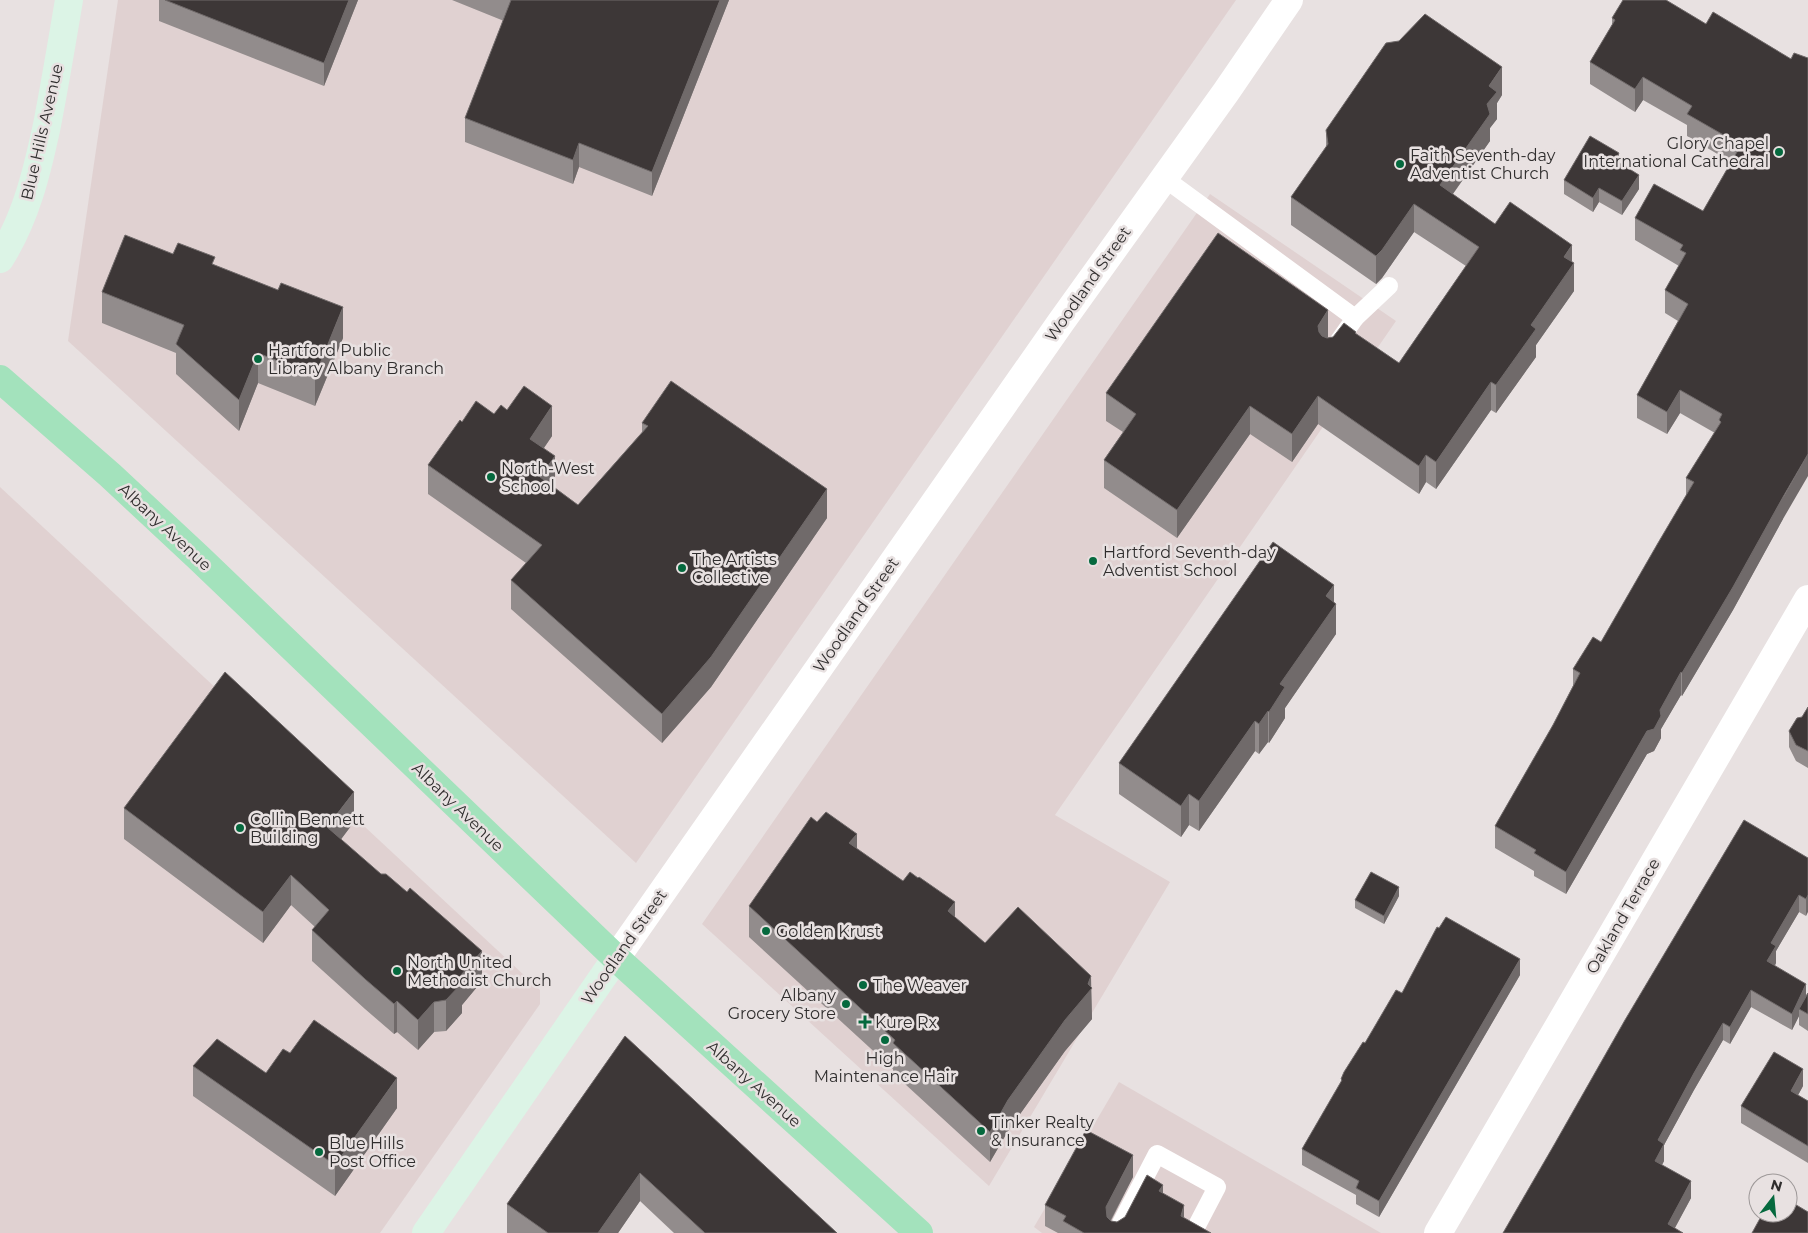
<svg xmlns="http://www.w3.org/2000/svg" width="1808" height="1233" font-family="Montserrat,sans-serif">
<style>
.built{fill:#e0d1d1}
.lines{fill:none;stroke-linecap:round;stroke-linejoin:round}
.service{stroke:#fff;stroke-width:18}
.minor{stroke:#fff;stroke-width:28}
.secondary{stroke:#dcf4e6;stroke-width:28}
.trunk{stroke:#a3e2bc;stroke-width:28}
.wall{fill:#928c8c}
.shaded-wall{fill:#706a6a}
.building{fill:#3d3737;stroke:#706a6a}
.poi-dot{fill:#05693e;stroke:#e8e1e1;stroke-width:2}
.labels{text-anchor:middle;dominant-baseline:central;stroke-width:5;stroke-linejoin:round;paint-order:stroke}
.street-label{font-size:16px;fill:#302e2e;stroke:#e8e1e1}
.poi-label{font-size:16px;fill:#302e2e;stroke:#e8e1e1;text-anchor:start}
</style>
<rect width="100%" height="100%" fill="#e8e1e1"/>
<g class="built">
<polygon points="118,0 1236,0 636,863 68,341"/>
<polygon points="1210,194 1396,321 1055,815 1170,882 989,1186 702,924"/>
<polygon points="0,487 540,990 540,1004 380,1233 0,1233"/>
<polygon points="1119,1082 1381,1233 1042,1233 1034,1227"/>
</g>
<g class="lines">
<g class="service">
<polyline points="1164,178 1355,318 1336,345"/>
<polyline points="1355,318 1389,286"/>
<polyline points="1116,1233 1157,1154 1217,1187 1193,1233"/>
</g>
<g class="minor">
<polyline points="616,958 1061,322 1226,92 1289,0"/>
<polyline points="1438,1233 1808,599"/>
</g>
<g class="secondary">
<path d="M 0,259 C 26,218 37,172 47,125 C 55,84 62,42 69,0"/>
<polyline points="426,1233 616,958"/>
</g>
<polyline class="trunk" points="0,379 110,475 199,558 616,958 919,1233"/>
</g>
<g class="wall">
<polygon points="159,0 358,0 324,86 159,21"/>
<polygon points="452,0 729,0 652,196 579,167 573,184 465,142 465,118 504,21"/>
<polygon points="1612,18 1706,24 1791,59 1783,519 1733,610 1682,696 1681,695 1661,729 1661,738 1654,751 1647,754 1566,894 1534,876 1534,871 1495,848 1495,826 1553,725 1573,686 1573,669 1601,642 1686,496 1686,478 1715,433 1680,413 1667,434 1637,418 1637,395 1678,321 1665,313 1665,290 1679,266 1635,240 1635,218 1703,211 1731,162 1687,136 1687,125 1643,100 1635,112 1590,84 1590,62 1612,25"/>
<polygon points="1502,95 1497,103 1497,119 1490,128 1490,141 1453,194 1495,224 1572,262 1574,291 1536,345 1536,357 1496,413 1491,410 1436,489 1426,482 1419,494 1318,424 1292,462 1250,434 1177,538 1104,488 1104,460 1123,432 1106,421 1106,393 1328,337 1327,338 1356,334 1399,363 1466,266 1414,232 1382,278 1376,284 1291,225 1291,197 1326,148 1326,130"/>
<polygon points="1619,162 1639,189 1622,215 1599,202 1593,212 1564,194 1564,180"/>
<polygon points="173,254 215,265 343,338 315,406 258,383 239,431 176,374 176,353 102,323 102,292"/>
<polygon points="507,410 552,436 544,448 555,486 554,487 578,505 642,432 642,423 827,518 711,687 662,743 511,609 511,580 526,563 428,494 428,465 462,422"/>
<polygon points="1334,602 1336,634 1285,708 1285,718 1269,743 1268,742 1259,754 1255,751 1199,831 1189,825 1181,837 1119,794 1119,763"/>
<polygon points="1808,707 1808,768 1796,761 1789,747 1789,731 1802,717"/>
<polygon points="124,808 354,822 341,839 482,981 462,1005 462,1013 446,1031 434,1032 418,1050 397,1032 394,1034 365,1009 312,961 312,930 315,927 291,905 263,943 124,839"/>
<polygon points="857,849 955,917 985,943 1091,988 1092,1019 1065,1051 1008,1131 990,1162 893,1073 893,1069 749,937 749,906"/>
<polygon points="1808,858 1806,916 1799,912 1776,951 1776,963 1775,966 1806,995 1808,993 1808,1031 1799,1025 1799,1016 1792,1030 1751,1007 1730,1044 1723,1040 1694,1090 1664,1145 1664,1161 1662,1165 1691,1198 1675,1228 1503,1233"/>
<polygon points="1399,896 1384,924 1355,908 1355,900"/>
<polygon points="1520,975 1379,1217 1356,1204 1356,1195 1302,1165 1302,1149 1341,1083 1341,1079 1365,1043 1402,993"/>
<polygon points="625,1036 837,1233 674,1233 640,1201 618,1233 507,1233 507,1204"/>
<polygon points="290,1053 397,1108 335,1196 193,1096 193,1066 266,1073"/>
<polygon points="1803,1086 1798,1095 1808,1101 1808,1163 1741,1123 1741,1106"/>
<polygon points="1133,1177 1111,1221 1117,1222 1163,1193 1184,1218 1211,1233 1058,1233 1045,1226 1045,1205"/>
</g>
<g class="shaded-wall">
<polygon points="349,0 358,0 324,86 324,63"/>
<polygon points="720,0 729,0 652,196 652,172"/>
<polygon points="1502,67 1502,95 1497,103 1497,119 1490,128 1490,141 1440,212 1440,185 1489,86"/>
<polygon points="1643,77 1643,100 1635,112 1635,89"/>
<polygon points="579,143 579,167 573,184 573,160"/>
<polygon points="1619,153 1619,167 1615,160"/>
<polygon points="1639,175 1639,189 1622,215 1622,201"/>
<polygon points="1599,188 1599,202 1593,212 1593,198"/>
<polygon points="1414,204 1414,232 1382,278 1376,284 1376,256"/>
<polygon points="1572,245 1572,266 1574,263 1574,291 1536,345 1536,357 1496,413 1496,385 1531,325 1564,257"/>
<polygon points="343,307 343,338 315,406 315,376"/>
<polygon points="1328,310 1328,337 1318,353 1318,326"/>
<polygon points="258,353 258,383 239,431 239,400"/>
<polygon points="1491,382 1491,410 1436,489 1436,462"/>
<polygon points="1680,390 1680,413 1667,434 1667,412"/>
<polygon points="1318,396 1318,424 1292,462 1292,434"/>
<polygon points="552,406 552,436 530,468 530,439"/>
<polygon points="1250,406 1250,434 1177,538 1177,510"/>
<polygon points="1808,454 1808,476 1783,519 1733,610 1682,696 1682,673"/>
<polygon points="1426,455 1426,482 1419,494 1419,466"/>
<polygon points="555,456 555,486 540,506 540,477"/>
<polygon points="827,489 827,518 711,687 662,743 662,714"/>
<polygon points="1334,585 1334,607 1336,604 1336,634 1285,708 1285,718 1269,743 1269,712 1280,684 1326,596"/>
<polygon points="1681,672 1681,695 1661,729 1661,738 1654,751 1647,754 1566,894 1566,872"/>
<polygon points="1268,711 1268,742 1259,754 1259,724"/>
<polygon points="1255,721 1255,751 1199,831 1199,801"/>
<polygon points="354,792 354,822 327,858 327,827"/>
<polygon points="1189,794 1189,825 1181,837 1181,806"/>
<polygon points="857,834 857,864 849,843"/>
<polygon points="291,875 291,905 263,943 263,912"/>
<polygon points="1399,887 1399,896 1384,924 1384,916"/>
<polygon points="1799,895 1799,912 1776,951 1776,963 1767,978 1767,961 1771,943"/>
<polygon points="1808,895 1808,912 1806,916 1806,899"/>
<polygon points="955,902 955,933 948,911"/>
<polygon points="482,951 482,981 462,1005 462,1013 446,1031 446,1000 461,975"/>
<polygon points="1520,959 1520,975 1379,1217 1379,1201"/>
<polygon points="1091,976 1092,1019 1065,1051 1008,1131 990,1162 990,1132 1008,1100 1088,984"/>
<polygon points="1806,984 1806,1001 1799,1009 1799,1016 1792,1030 1792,1014"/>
<polygon points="1751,990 1751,1007 1730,1044 1730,1027"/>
<polygon points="397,1001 397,1032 394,1034 394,1004"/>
<polygon points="434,1002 434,1032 418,1050 418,1020"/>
<polygon points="1723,1023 1723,1040 1694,1090 1664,1145 1664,1161 1655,1178 1655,1161 1658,1140 1694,1073"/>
<polygon points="1803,1069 1803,1086 1791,1108 1791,1091"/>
<polygon points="397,1078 397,1108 335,1196 335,1165"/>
<polygon points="1133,1155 1133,1177 1106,1229 1106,1207"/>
<polygon points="640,1173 640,1201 618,1233 598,1233"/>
<polygon points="1691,1181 1691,1198 1672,1233 1668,1224"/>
<polygon points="1163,1185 1163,1206 1159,1191"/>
<polygon points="1184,1205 1184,1227 1181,1216"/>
</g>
<g class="building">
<polygon points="165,0 349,0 324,63"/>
<polygon points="511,0 720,0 652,172 579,143 573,160 465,118"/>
<polygon points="1623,0 1666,0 1706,24 1713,12 1791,59 1794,53 1808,58 1808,454 1783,497 1733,587 1682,673 1681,672 1660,710 1661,716 1654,729 1647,731 1566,872 1534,853 1536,850 1495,826 1553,725 1580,673 1573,669 1593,637 1601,642 1658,543 1694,482 1686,478 1721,422 1719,420 1722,414 1680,390 1667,412 1637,395 1688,304 1665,290 1686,253 1680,250 1683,245 1635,218 1654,184 1703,211 1741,145 1687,114 1692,106 1643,77 1635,89 1590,62 1615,20 1612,18"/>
<polygon points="1425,14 1502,67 1489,86 1497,92 1487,104 1490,114 1440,185 1495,224 1510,202 1572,245 1564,257 1574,263 1531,325 1536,329 1496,385 1491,382 1436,462 1426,455 1419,466 1318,396 1292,434 1250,406 1177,510 1104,460 1136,414 1106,393 1218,233 1328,310 1318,326 1319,332 1322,336 1327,338 1333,337 1344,323 1356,332 1355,333 1399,363 1479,247 1414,204 1382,250 1376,256 1291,197 1328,144 1326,130 1386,43 1399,41"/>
<polygon points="1590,136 1619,153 1615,160 1639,175 1622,201 1599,188 1593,198 1564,180"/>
<polygon points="125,235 173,254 178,243 215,257 212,264 278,290 281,283 343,307 315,376 258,353 239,400 176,344 184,325 102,292"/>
<polygon points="671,381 827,489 711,657 662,714 511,580 542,545 428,465 460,420 462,422 476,401 494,414 501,405 507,410 524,386 552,406 530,439 555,456 540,477 578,505 648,426 642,423"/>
<polygon points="1273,542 1334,585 1326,596 1336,604 1280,684 1285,687 1269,712 1268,711 1259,724 1255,721 1199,801 1189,794 1181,806 1119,763"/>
<polygon points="225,672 354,792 327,827 381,874 386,874 407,892 410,888 482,951 461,975 462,983 446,1000 434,1002 418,1020 397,1001 394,1004 365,979 312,930 329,910 291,875 263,912 124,808"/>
<polygon points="1808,707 1808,751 1796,745 1789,731 1797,718 1802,717"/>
<polygon points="826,812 857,834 849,843 903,881 910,872 918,878 919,877 955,902 948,911 985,943 1018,907 1091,976 1088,984 1092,988 1065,1020 1008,1100 990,1132 893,1043 895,1040 749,906 811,817 817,822"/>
<polygon points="1744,820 1808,858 1808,895 1806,899 1799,895 1771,943 1776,946 1767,961 1806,984 1792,1014 1751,990 1730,1027 1723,1023 1694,1073 1658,1140 1664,1144 1655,1161 1691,1181 1668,1224 1683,1233 1503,1233 1554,1145 1625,1020"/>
<polygon points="1371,872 1399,887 1384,916 1355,900"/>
<polygon points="1446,917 1520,959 1379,1201 1356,1188 1359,1181 1302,1149 1342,1080 1341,1079 1344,1072 1363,1042 1365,1043 1396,990 1402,993 1437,927 1439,928"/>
<polygon points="1808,993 1808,1014 1799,1009"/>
<polygon points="314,1020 397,1078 335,1165 193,1066 217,1039 266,1073 283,1049 290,1053"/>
<polygon points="625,1036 837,1233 705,1233 640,1173 598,1233 548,1233 507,1204"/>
<polygon points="1774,1052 1803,1069 1791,1091 1808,1101 1808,1146 1741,1106"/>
<polygon points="1086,1130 1133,1155 1106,1207 1107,1217 1111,1221 1117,1222 1125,1217 1147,1175 1163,1185 1159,1191 1184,1205 1181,1216 1211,1233 1084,1233 1063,1221 1066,1216 1045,1205"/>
<polygon points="1788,1200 1808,1212 1808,1233 1752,1233 1763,1213 1788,1213"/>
</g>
<g class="poi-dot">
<circle cx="1779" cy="152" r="5"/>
<circle cx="1400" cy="164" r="5"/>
<circle cx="258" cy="359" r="5"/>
<circle cx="491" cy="477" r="5"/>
<circle cx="1093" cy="561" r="5"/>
<circle cx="682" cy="568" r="5"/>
<circle cx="240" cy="828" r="5"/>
<circle cx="766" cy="931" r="5"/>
<circle cx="397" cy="971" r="5"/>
<circle cx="863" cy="985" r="5"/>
<circle cx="846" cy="1004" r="5"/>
<path d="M862.5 1014.5h5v5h5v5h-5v5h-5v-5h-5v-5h5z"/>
<circle cx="885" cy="1040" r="5"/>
<circle cx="981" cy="1131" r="5"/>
<circle cx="319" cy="1152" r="5"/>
</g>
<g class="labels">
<g class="street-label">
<text transform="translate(42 132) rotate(-77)">Blue Hills Avenue</text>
<text transform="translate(1088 284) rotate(-55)">Woodland Street</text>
<text transform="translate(165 527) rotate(43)">Albany Avenue</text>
<text transform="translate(856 615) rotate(-55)">Woodland Street</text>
<text transform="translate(458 807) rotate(44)">Albany Avenue</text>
<text transform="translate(1623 916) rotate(-60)">Oakland Terrace</text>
<text transform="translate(624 947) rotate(-55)">Woodland Street</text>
<text transform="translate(754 1084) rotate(42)">Albany Avenue</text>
</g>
<g class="poi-label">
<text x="1769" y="143" text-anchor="end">Glory Chapel<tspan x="1769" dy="18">International Cathedral</tspan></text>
<text x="1410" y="155">Faith Seventh-day<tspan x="1410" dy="18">Adventist Church</tspan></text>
<text x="268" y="350">Hartford Public<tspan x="268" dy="18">Library Albany Branch</tspan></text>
<text x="501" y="468">North-West<tspan x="501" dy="18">School</tspan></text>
<text x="1103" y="552">Hartford Seventh-day<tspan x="1103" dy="18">Adventist School</tspan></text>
<text x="692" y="559">The Artists<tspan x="692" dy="18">Collective</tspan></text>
<text x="250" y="819">Collin Bennett<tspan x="250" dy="18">Building</tspan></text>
<text x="776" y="931">Golden Krust</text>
<text x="407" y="962">North United<tspan x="407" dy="18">Methodist Church</tspan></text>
<text x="873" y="985">The Weaver</text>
<text x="836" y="995" text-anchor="end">Albany<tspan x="836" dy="18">Grocery Store</tspan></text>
<text x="875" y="1022">Kure Rx</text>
<text x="885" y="1058" text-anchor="middle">High<tspan x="885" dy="18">Maintenance Hair</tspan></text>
<text x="991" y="1122">Tinker Realty<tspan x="991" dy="18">&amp; Insurance</tspan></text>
<text x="329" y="1143">Blue Hills<tspan x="329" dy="18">Post Office</tspan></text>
</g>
</g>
<g transform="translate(1773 1198) rotate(16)"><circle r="24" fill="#e8e1e1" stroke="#9e9999"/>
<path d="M0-4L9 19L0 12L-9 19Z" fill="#05693e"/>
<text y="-8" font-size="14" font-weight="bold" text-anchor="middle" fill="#302e2e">N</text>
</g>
</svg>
